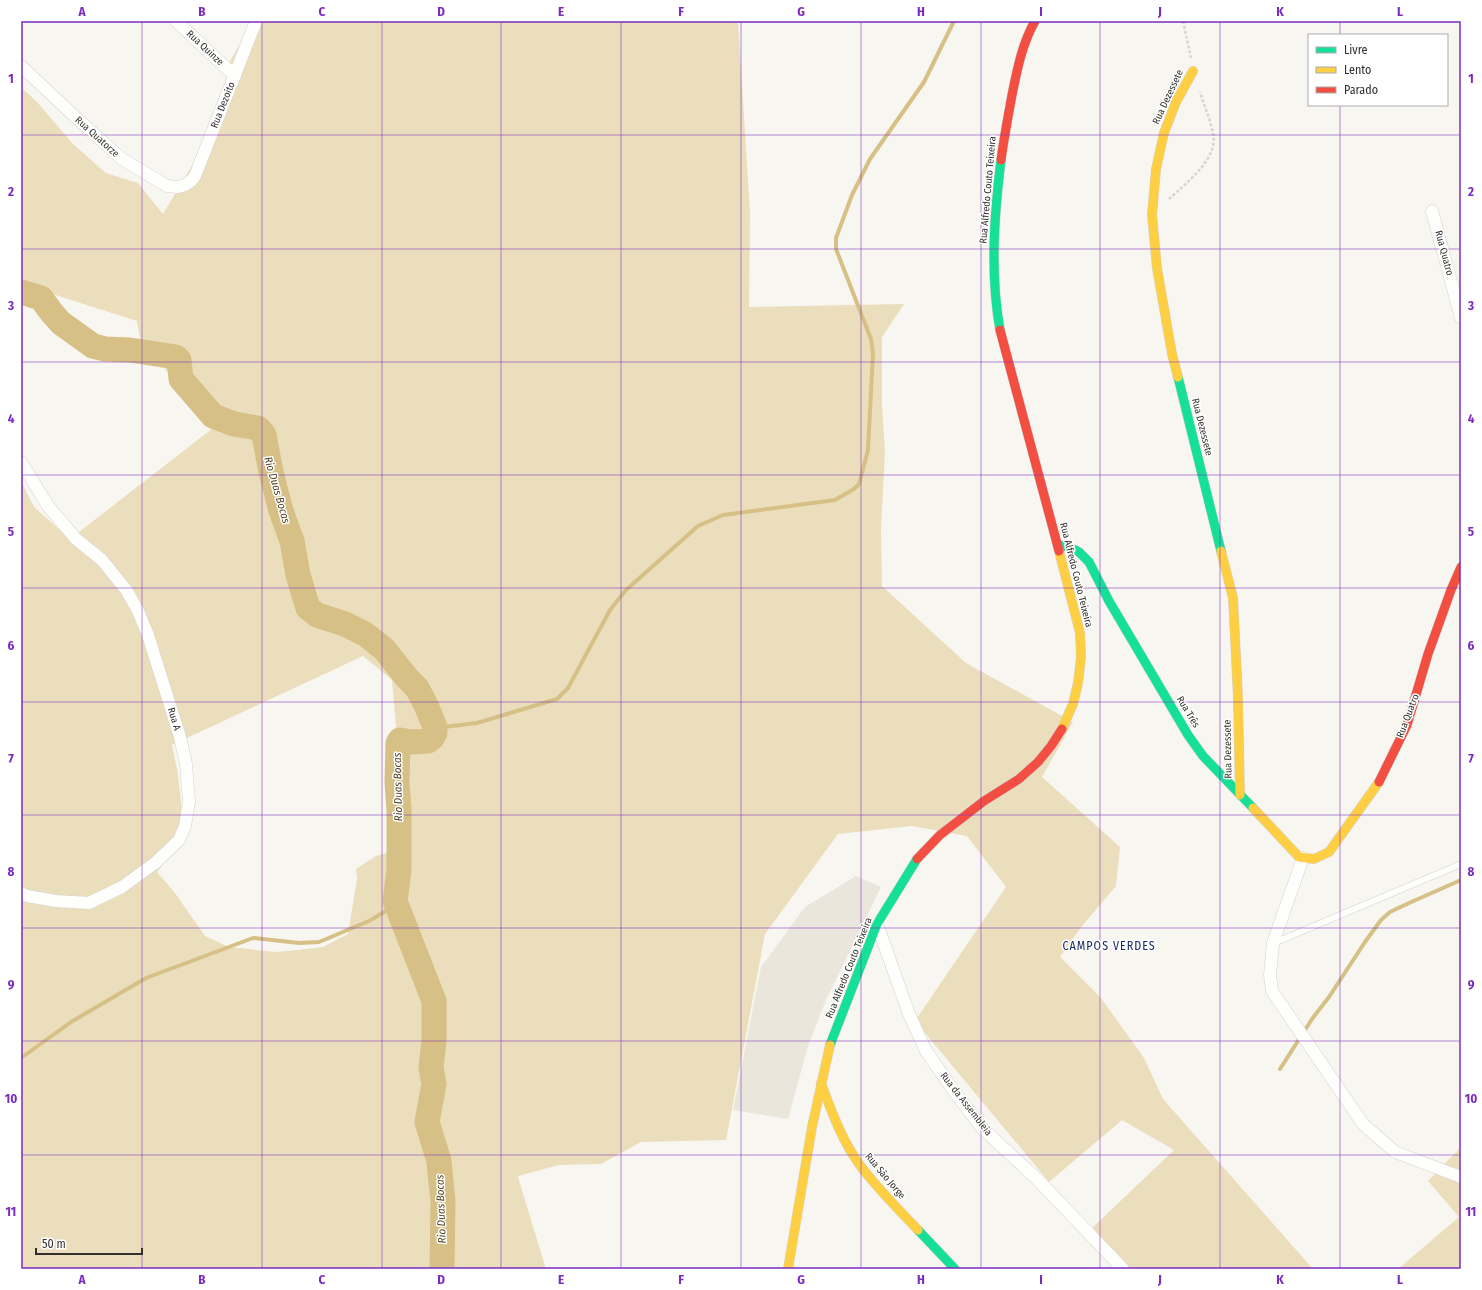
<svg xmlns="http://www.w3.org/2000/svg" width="1482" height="1290" font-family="'Fira Sans Condensed',sans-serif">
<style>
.built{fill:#eae6db}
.green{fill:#ebdebc;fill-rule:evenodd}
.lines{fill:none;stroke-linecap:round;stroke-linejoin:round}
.stream{stroke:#d6c085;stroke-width:4}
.river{stroke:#d6c085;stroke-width:25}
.lane-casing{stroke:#d4d2ce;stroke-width:7}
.street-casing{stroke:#d4d2ce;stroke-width:13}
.fast-casing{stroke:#d4d2ce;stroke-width:10}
.slow-casing{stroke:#d4d2ce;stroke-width:10}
.jam-casing{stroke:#d4d2ce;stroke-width:10}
.path{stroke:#d6d5d3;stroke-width:2.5;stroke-dasharray:3 2;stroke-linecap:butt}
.lane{stroke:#fefefd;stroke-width:6}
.street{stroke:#fefefd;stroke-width:12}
.fast{stroke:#16e098;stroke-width:9}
.slow{stroke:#ffcf43;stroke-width:9}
.jam{stroke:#f24e42;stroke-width:9}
.grid{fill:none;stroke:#7b2cbf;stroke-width:1;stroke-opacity:0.55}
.labels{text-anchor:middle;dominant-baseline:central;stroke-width:3;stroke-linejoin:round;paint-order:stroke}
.street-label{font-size:10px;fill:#32302c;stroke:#fff}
.water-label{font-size:11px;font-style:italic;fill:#4e411e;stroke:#fff}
.quarter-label{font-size:12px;letter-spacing:1px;fill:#16285f;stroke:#fff}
.neatline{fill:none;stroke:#7b2cbf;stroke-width:1.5}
.grid-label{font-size:13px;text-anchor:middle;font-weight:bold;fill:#7b2cbf}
</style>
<rect width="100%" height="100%" fill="#f8f6f0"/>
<polygon class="built" points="856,876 881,887 826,1000 808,1046 788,1119 733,1110 761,967 805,907"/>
<g class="green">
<path d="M 254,21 L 738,21 L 750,213 L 749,307 L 904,304 L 882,337 L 882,406 L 885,452 L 881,528 L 882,586 L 966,663 L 1073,722 L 1042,777 L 1120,847 L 1116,886 L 1082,926 L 1060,957 L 1101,998 L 1144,1058 L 1163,1099 L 1313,1269 L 1129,1269 L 1090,1230 L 1174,1150 L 1122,1120 L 1049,1182 L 915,1021 L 1006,887 L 967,836 L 912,826 L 838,834 L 765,934 L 726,1140 L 641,1142 L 601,1164 L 559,1165 L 518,1176 L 520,1184 L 546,1269 L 21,1269 L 21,481 L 34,507 L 70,539 L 213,428 L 140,338 L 137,321 L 21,284 L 21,87 L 37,102 L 73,144 L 106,173 L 138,183 L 163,214 L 220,119 L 238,81 L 230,61 ZM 363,656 L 392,680 L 400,773 L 396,850 L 376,856 L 356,869 L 357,879 L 348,934 L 323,947 L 298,950 L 276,952 L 229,947 L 205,936 L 175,893 L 157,872 L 176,847 L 183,821 L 178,775 L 172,745 Z"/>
<polygon points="1461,1147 1461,1269 1398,1269 1459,1217 1428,1181"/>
</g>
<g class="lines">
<g class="stream">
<polyline points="435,728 477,723 557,699 568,688 610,610 626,590 698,526 723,515 835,500 854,489 859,484 868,450 873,353 871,339 836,249 836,238 852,195 870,159 924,82 954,21"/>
<polyline points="21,1058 71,1022 146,978 253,938 299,943 319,942 369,921 391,908 395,902"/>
<polyline points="1280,1069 1312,1019 1329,997 1365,942 1381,920 1390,912 1409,903 1461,880"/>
</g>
<polyline class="river" points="21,292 41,298 52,313 61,323 93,346 105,349 130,350 176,357 179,360 181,379 213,416 234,424 258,428 264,435 271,472 281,511 292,541 298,575 308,608 317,615 345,624 365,634 384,649 407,678 417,688 426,705 435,727 435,733 432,738 428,741 411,742 400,740 398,743 397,782 399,810 399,870 395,901 434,1001 434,1041 431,1067 434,1084 427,1122 439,1161 440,1172 443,1201 442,1269"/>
<g class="lane-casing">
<polyline id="lane" points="1274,943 1461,864"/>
</g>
<g class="street-casing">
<g id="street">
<polyline points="176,21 235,76"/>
<polyline points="21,66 70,112 122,159 167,186 178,187 185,185 191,181 195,176 256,21"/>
<polyline points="1432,211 1461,318"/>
<polyline points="21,462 48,506 76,539 102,560 127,591 138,611 148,635 180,737 186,764 189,802 185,826 179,840 155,863 122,887 89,903 56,901 27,896 21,893"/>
<polyline points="1303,858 1273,943 1270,975 1272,991 1363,1124 1395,1152 1461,1177"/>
<polyline points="877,924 909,1014 926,1051 956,1094 982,1128 1036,1178 1123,1269"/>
</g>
</g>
<g class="fast-casing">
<g id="fast">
<path d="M 1000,330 C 990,274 994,217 1001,160"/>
<polyline points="1178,377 1221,551"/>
<polyline points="1058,545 1069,547 1079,552 1089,562 1109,601 1188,735 1203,756 1253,808"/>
<polyline points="830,1045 877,924 917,859"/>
<polyline points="918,1230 955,1269"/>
</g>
</g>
<g class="slow-casing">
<g id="slow">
<polyline points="1178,377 1172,354 1157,268 1152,215 1156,169 1164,133 1176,102 1193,71"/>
<polyline points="1059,551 1080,633 1081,657 1078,683 1073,704 1062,729"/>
<polyline points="1221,551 1233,598 1238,697 1240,795"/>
<polyline points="1253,808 1299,857 1314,859 1329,852 1379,782"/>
<path d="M 821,1083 C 832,1113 843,1143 862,1168 C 879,1190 899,1210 918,1230"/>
<polyline points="788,1269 812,1127 830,1045"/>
</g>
</g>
<g class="jam-casing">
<g id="jam">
<path d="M 1001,160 C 1004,138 1008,117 1012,95 C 1017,70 1022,44 1035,21"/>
<polyline points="1000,330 1059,551"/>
<polyline points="1379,782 1407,725 1428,654 1451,590 1461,567"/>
<polyline points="917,859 940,835 984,801 1019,779 1038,762 1051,746 1062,729"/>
</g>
</g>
<g class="path">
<polyline points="1183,21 1191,58"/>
<path d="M 1169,199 C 1186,183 1219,159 1213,133 C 1210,119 1204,105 1200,92"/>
</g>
<use href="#lane" class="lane"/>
<use href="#street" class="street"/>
<use href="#fast" class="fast"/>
<use href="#slow" class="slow"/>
<use href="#jam" class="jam"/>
</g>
<path class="grid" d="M 142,21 L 142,1269M 262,21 L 262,1269M 382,21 L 382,1269M 501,21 L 501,1269M 621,21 L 621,1269M 741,21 L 741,1269M 861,21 L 861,1269M 981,21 L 981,1269M 1100,21 L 1100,1269M 1220,21 L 1220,1269M 1340,21 L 1340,35M 1340,105 L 1340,1269M 21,135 L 1461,135M 21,249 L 1461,249M 21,362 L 1461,362M 21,475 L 1461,475M 21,588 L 1461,588M 21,702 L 1461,702M 21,815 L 1461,815M 21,928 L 1461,928M 21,1041 L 1461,1041M 21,1155 L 1461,1155"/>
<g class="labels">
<g class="street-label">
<text transform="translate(205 48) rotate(43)">Rua Quinze</text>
<text transform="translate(1168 97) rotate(-65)">Rua Dezessete</text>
<text transform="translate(223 105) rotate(-68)">Rua Dezoito</text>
<text transform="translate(97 137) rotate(42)">Rua Quatorze</text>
<text transform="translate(988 190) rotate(-85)">Rua Alfredo Couto Teixeira</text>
<text transform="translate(1444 253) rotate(75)">Rua Quatro</text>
<text transform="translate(1202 427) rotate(76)">Rua Dezessete</text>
<text transform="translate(1076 575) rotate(76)">Rua Alfredo Couto Teixeira</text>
<text transform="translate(1188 712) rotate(59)">Rua Três</text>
<text transform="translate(1408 716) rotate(-69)">Rua Quatro</text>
<text transform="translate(174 719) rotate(73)">Rua A</text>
<text transform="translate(1228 749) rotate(-91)">Rua Dezessete</text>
<text transform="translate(849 968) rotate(-68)">Rua Alfredo Couto Teixeira</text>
<text transform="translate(966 1104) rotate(52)">Rua da Assembleia</text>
<text transform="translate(885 1176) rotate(50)">Rua São Jorge</text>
</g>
<g class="water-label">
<text transform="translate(277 490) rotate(74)">Rio Duas Bocas</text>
<text transform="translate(398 787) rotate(-91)">Rio Duas Bocas</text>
<text transform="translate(441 1209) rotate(-92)">Rio Duas Bocas</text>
</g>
<g class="quarter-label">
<text x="1109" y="946">CAMPOS VERDES</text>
</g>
</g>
<rect width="1482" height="1290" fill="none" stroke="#ffffff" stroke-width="44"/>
<rect x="1308" y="34" width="140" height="72" fill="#ffffff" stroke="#adacab"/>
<rect x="1316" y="47" width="20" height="6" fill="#16e098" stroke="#adacab"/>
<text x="1344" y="54" font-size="12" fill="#32302c">Livre</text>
<rect x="1316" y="67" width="20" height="6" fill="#ffcf43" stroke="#adacab"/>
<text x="1344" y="74" font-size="12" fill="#32302c">Lento</text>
<rect x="1316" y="87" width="20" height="6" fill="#f24e42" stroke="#adacab"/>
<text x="1344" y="94" font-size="12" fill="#32302c">Parado</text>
<path d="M36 1248v6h106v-6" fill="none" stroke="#32302c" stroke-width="2"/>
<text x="42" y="1248" font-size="12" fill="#32302c" stroke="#ffffff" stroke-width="3" paint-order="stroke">50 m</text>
<rect x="22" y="22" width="1438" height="1246" class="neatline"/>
<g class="grid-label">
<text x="82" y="16">A</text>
<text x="202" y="16">B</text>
<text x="322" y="16">C</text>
<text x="441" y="16">D</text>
<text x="561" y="16">E</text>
<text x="681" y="16">F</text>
<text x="801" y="16">G</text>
<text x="921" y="16">H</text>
<text x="1041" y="16">I</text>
<text x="1160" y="16">J</text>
<text x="1280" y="16">K</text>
<text x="1400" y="16">L</text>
<text x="11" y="83">1</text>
<text x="1471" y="83">1</text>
<text x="11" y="196">2</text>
<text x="1471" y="196">2</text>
<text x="11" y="310">3</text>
<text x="1471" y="310">3</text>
<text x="11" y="423">4</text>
<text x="1471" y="423">4</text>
<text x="11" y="536">5</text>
<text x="1471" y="536">5</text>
<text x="11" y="650">6</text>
<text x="1471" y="650">6</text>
<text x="11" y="763">7</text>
<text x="1471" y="763">7</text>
<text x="11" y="876">8</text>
<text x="1471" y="876">8</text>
<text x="11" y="989">9</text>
<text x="1471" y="989">9</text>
<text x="11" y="1103">10</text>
<text x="1471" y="1103">10</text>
<text x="11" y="1216">11</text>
<text x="1471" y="1216">11</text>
<text x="82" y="1284">A</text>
<text x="202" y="1284">B</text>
<text x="322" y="1284">C</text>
<text x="441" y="1284">D</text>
<text x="561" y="1284">E</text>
<text x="681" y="1284">F</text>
<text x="801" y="1284">G</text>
<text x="921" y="1284">H</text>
<text x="1041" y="1284">I</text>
<text x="1160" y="1284">J</text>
<text x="1280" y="1284">K</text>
<text x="1400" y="1284">L</text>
</g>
</svg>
